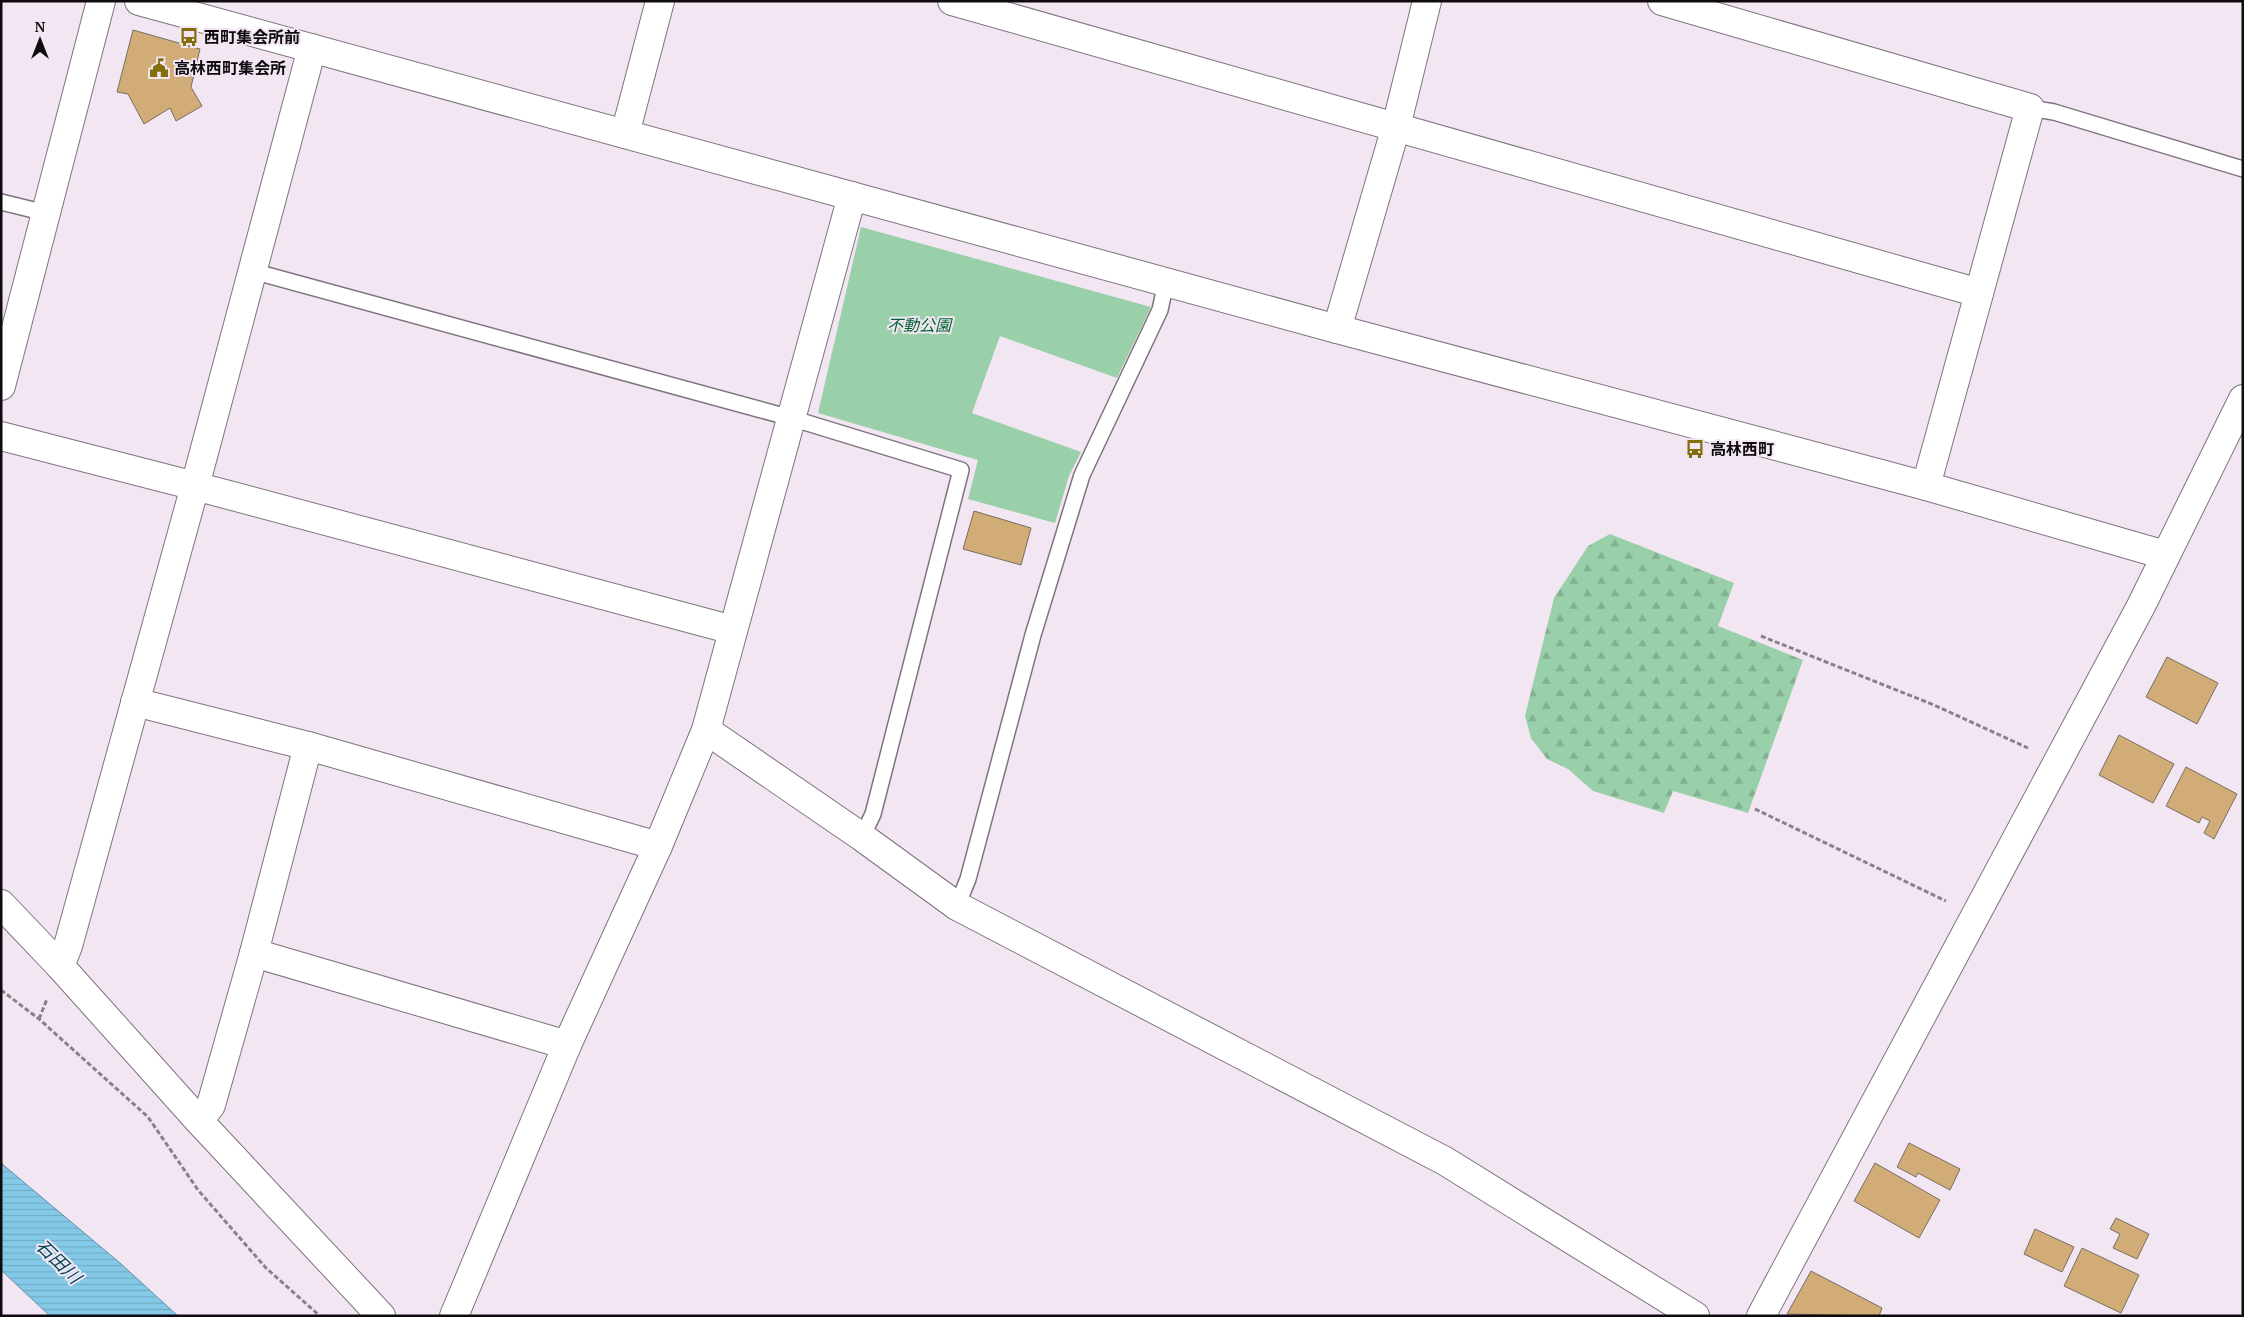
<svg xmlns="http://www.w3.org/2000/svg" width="2244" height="1317" font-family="'PT Serif','Noto Sans JP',serif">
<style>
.forest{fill:url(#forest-firs)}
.green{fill:#99cfa9}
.water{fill:url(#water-rules);stroke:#6190a7}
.building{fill:#d1ac77;stroke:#776e61}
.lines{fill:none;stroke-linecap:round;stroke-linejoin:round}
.lane-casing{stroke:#7e737f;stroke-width:18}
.street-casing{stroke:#7e737f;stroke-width:30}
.secondary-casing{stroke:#7e737f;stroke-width:30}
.path{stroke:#89818a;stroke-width:3;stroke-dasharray:5 2.5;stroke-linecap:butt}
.lane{stroke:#fff;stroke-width:15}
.street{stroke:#fff;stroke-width:28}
.secondary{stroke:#fff;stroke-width:28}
.labels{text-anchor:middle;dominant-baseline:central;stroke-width:4;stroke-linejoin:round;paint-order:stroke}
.poi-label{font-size:16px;font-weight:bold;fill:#0e0a0e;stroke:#f2e6f3;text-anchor:start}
.park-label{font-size:16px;font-style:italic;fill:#006435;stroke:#f2e6f3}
.water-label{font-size:18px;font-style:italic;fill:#044458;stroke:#f2e6f3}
</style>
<defs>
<pattern id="forest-firs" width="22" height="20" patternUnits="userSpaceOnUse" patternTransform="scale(1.25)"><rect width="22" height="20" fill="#99cfa9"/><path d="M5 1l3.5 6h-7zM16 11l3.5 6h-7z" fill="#83b090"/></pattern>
<pattern id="water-rules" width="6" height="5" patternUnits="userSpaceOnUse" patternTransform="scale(1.25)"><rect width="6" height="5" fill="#84cae8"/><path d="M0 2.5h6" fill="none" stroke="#71acc6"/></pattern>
</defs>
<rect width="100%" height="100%" fill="#f2e6f3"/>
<polygon class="forest" points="1610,534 1734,583 1718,626 1803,660 1748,813 1673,791 1664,813 1593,791 1568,769 1547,759 1531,738 1525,716 1554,598 1588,546"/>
<polygon class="green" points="861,227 1151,307 1117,378 1000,336 972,413 1081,452 1069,476 1055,523 968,499 978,460 818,413"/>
<polygon class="water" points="1,1163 120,1263 178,1316 50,1316 1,1270"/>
<g class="building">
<polygon points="133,30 200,49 191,87 202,106 176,121 170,108 144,124 128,94 117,92"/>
<polygon points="974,511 1031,528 1021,565 963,549"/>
<polygon points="2167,657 2218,683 2197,724 2146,697"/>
<polygon points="2119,735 2174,764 2153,803 2099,775"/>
<polygon points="2186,767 2237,794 2214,839 2204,833 2210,821 2202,817 2199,823 2166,806"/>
<polygon points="1909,1143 1960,1169 1950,1190 1918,1173 1916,1177 1897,1167"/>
<polygon points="1875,1163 1940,1200 1919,1238 1854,1201"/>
<polygon points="2116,1218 2149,1234 2137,1259 2113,1248 2120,1234 2110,1229"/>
<polygon points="2035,1229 2074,1247 2062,1272 2024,1254"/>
<polygon points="2082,1248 2139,1275 2121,1313 2064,1286"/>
<polygon points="1811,1271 1882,1308 1879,1316 1787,1314"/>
</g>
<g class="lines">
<g class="lane-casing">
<g id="lane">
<polyline points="2030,108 2054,112 2243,169"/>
<polyline points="1,202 46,213"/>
<polyline points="252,271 791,418 961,470 873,814 862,837"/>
<polyline points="957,906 968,879 1033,635 1082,475 1160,310 1166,282"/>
</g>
</g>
<g class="street-casing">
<g id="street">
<polyline points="952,1 1979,293"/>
<polyline points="1662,1 2030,108 1926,486"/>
<polyline points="625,134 660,1"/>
<polyline points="1337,329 1396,127 1427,1"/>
<polyline points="1,386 101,1"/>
<polyline points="1,436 195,486 733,630"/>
<polyline points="135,702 308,746 658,846"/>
<polyline points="706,730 862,837 957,906"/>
<polyline points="1,904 60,966 199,1121 381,1316"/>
<polyline points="254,953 567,1045"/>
<polyline points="60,966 68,946 195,486 312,48"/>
<polyline points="199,1121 211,1105 254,953 308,746"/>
<polyline points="454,1316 567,1045 658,846 706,730 852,196"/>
</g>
</g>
<g class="secondary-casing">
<g id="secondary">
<polyline points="139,1 1337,329 1926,486 2165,555"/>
<polyline points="957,906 1445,1161 1695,1316"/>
<polyline points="1761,1316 2141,606 2243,399"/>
</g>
</g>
<g class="path">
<polyline points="1761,636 1934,705 2028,748"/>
<polyline points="1755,809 1946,901"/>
<polyline points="1,990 39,1019 148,1117 198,1190 266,1268 320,1316"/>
<polyline points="39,1019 47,999"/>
</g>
<use href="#lane" class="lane"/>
<use href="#street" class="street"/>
<use href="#secondary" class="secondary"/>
</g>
<defs>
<g id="bus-bare" transform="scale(1.5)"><path d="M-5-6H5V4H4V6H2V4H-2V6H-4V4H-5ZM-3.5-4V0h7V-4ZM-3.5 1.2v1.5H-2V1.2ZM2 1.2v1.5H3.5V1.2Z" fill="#836e0b" stroke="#f2e6f3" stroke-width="2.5" paint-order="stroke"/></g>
<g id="civic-bare" transform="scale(1.5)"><path d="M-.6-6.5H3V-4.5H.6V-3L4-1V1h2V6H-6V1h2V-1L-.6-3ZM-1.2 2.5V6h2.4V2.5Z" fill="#836e0b" stroke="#f2e6f3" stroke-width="2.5" paint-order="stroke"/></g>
</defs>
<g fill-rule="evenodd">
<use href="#bus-bare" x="189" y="37"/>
<use href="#civic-bare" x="159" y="68"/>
<use href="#bus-bare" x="1695" y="449"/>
</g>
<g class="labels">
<g class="poi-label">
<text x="204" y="37">西町集会所前</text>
<text x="174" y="68">高林西町集会所</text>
<text x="1710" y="449">高林西町</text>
</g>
<g class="park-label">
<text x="919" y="325">不動公園</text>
</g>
<g class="water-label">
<text transform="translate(59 1261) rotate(44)">石田川</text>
</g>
</g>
<rect width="2244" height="1317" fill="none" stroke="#0e0a0e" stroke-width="5"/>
<g transform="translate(40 40)" stroke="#f2e6f3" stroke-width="4" paint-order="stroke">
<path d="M0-4L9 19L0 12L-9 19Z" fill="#0e0a0e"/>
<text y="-8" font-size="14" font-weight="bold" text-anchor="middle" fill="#0e0a0e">N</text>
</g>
</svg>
